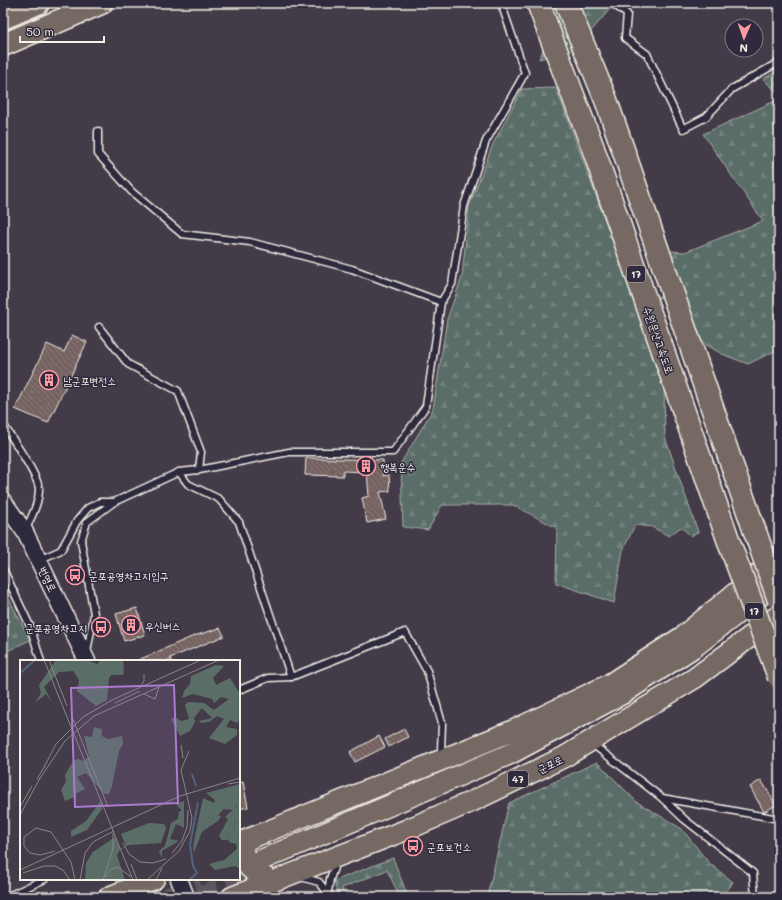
<svg xmlns="http://www.w3.org/2000/svg" width="782" height="900" font-family="Mali,'Poor Story',sans-serif">
<style>
.forest{fill:url(#forest-firs);stroke:#a7afa8}
.building{fill:url(#building-back-hatch);stroke:#f4f1e8}
.lines{fill:none;stroke-linecap:round;stroke-linejoin:round}
.primary-tunnel{stroke:#5e5660;stroke-width:20;stroke-dasharray:20 10;stroke-linecap:butt}
.service-casing{stroke:#f4f1e8;stroke-width:9}
.tertiary-casing{stroke:#f4f1e8;stroke-width:19}
.primary-casing{stroke:#f4f1e8;stroke-width:23}
.motorway-casing{stroke:#f4f1e8;stroke-width:25}
.service{stroke:#2f2a3d;stroke-width:6}
.tertiary{stroke:#2f2a3d;stroke-width:16}
.primary{stroke:#766964;stroke-width:20}
.motorway{stroke:#766964;stroke-width:22}
.motorway-bridge-casing{stroke:#f4f1e8;stroke-width:25;stroke-linecap:butt}
.motorway-bridge{stroke:#766964;stroke-width:22}
.labels{text-anchor:middle;dominant-baseline:central;stroke-width:3;stroke-linejoin:round;paint-order:stroke}
.shield{fill:#2f2a3d;stroke:#b9b5b5;stroke-width:1}
.shield-label{font-size:10px;font-weight:bold;fill:#f4f1e8}
.street-label{font-size:11px;fill:#f4f1e8;stroke:#2f2a3d}
.poi-label{font-size:11px;fill:#f4f1e8;stroke:#2f2a3d;text-anchor:start}
.inset-river{fill:none;stroke:#52647d;stroke-width:2}
.inset-road{fill:none;stroke:#8a8488;stroke-width:1}
.view{fill:#ab7bcf;fill-opacity:0.15;stroke:#ab7bcf;stroke-width:2}
.inset-edge{fill:none;stroke:#f4f1e8;stroke-width:2}
</style>
<defs>
<pattern id="forest-firs" width="22" height="20" patternUnits="userSpaceOnUse"><rect width="22" height="20" fill="#5a6d67"/><path d="M5 1l3.5 6h-7zM16 11l3.5 6h-7z" fill="#72827d"/></pattern>
<pattern id="building-back-hatch" width="6" height="6" patternUnits="userSpaceOnUse"><rect width="6" height="6" fill="#756261"/><path d="M-1 5l2 2M0 0l6 6M5-1l2 2" fill="none" stroke="#897978"/></pattern>
</defs>
<rect width="100%" height="100%" fill="#443b48"/>
<filter id="ink" filterUnits="userSpaceOnUse"><feTurbulence type="fractalNoise" baseFrequency=".025" numOctaves="2"/><feDisplacementMap in="SourceGraphic" scale="8" xChannelSelector="R" yChannelSelector="G"/><feConvolveMatrix kernelMatrix="1 2 1 2 8 2 1 2 1" color-interpolation-filters="sRGB"/></filter>
<g filter="url(#ink)">
<g class="forest">
<polygon points="564,3 615,3 575,50 539,59"/>
<polygon points="779,70 779,94 763,79"/>
<polygon points="556,88 636,303 681,290 668,251 685,252 763,221 703,134 779,99 779,349 748,364 722,354 700,341 682,292 637,304 664,382 665,437 698,532 691,536 681,527 669,536 652,527 635,525 623,550 614,603 556,583 557,528 513,505 442,505 428,530 403,527 401,463 433,409 447,319 462,277 469,207 493,144 522,89"/>
<polygon points="3,587 30,640 3,653"/>
<polygon points="597,762 637,802 682,829 709,863 733,882 723,897 487,897 509,803"/>
<polygon points="393,858 408,897 400,897 387,870 342,888 344,894 338,896 334,881"/>
</g>
<g class="building">
<polygon points="72,335 87,342 48,423 15,409 47,344 64,352"/>
<polygon points="306,458 383,460 383,476 389,475 390,491 380,492 386,519 367,523 362,498 369,496 367,472 343,471 343,476 305,475"/>
<polygon points="137,608 145,635 124,641 116,614"/>
<polygon points="220,628 224,636 170,658 172,661 136,661 194,636"/>
<polygon points="404,729 408,737 389,747 385,739"/>
<polygon points="379,736 385,747 355,762 350,752"/>
<polygon points="761,780 776,805 764,812 750,787"/>
<polygon points="243,782 248,807 239,809 239,783"/>
</g>
<g class="lines">
<g class="primary-tunnel">
<polyline points="168,897 201,884"/>
<polyline points="200,897 264,871"/>
</g>
<g class="service-casing">
<g id="service">
<polyline points="612,3 627,14 625,38 647,54 683,129 706,117 732,89 779,62"/>
<polyline points="98,131 98,154 132,192 182,234 250,242 352,269 441,302"/>
<path d="M 3,424 C 11,437 39,477 39,489 C 39,503 31,518 25,531"/>
<polyline points="199,470 289,452 393,452 426,406 441,302 452,284 464,206 486,141 525,73 501,3"/>
<polyline points="179,472 188,484 219,499 239,522 291,677"/>
<polyline points="39,560 61,550 77,521 88,508 100,502 114,502"/>
<polyline points="3,569 30,626 41,661"/>
<polyline points="87,652 94,614 81,541 87,522 114,502 179,472 199,470 201,452 178,391 128,364 99,327"/>
<polyline points="239,690 268,678 291,677 405,632 427,671 442,723 441,751 436,755"/>
<polyline points="591,743 662,798 779,819"/>
<polyline points="662,798 684,819 753,873 755,897"/>
<polyline points="301,877 319,882 331,897"/>
<polyline points="328,892 330,879 336,862"/>
<polyline points="6,897 45,879"/>
</g>
</g>
<g class="tertiary-casing">
<g id="tertiary">
<polyline points="3,501 25,532 87,661"/>
<polyline points="179,879 186,897"/>
</g>
</g>
<g class="primary-casing">
<g id="primary">
<path d="M 239,841 L 243,841 C 243,861 245,870 265,877"/>
<polyline points="239,843 512,731 610,684 682,637 779,557"/>
<polyline points="259,861 510,754 622,694 694,647 779,581"/>
<polyline points="109,897 154,879"/>
<polyline points="232,897 406,830 473,801 564,757 695,678 779,615"/>
</g>
</g>
<g class="motorway-casing">
<g id="motorway">
<polyline points="538,3 593,148 730,545"/>
<polyline points="566,3 606,100 754,529"/>
<polyline points="3,18 38,3"/>
<polyline points="3,45 101,3"/>
</g>
</g>
<use href="#service" class="service"/>
<use href="#tertiary" class="tertiary"/>
<use href="#primary" class="primary"/>
<use href="#motorway" class="motorway"/>
<g class="motorway-bridge-casing">
<g id="motorway-bridge">
<polyline points="754,529 779,600"/>
<polyline points="730,545 779,677"/>
</g>
</g>
<use href="#motorway-bridge" class="motorway-bridge"/>
</g>
</g>
<defs>
<g id="building-ring" transform="scale(1)"><circle r="9.5" fill="#2f2a3d" stroke="#ff9aa2" stroke-width="1.5"/><path d="M-4-6H4V6H1V3H-1V6H-4ZM-2.5-4.3h1.7v1.8h-1.7ZM.8-4.3h1.7v1.8H.8ZM-2.5-1h1.7V.8h-1.7ZM.8-1h1.7V.8H.8Z" fill="#ff9aa2"/></g>
<g id="bus-ring" transform="scale(1)"><circle r="9.5" fill="#2f2a3d" stroke="#ff9aa2" stroke-width="1.5"/><path d="M-5-6H5V4H4V6H2V4H-2V6H-4V4H-5ZM-3.5-4V0h7V-4ZM-3.5 1.2v1.5H-2V1.2ZM2 1.2v1.5H3.5V1.2Z" fill="#ff9aa2"/></g>
</defs>
<g fill-rule="evenodd">
<use href="#building-ring" x="49" y="380"/>
<use href="#building-ring" x="366" y="466"/>
<use href="#bus-ring" x="75" y="575"/>
<use href="#building-ring" x="131" y="625"/>
<use href="#bus-ring" x="101" y="627"/>
<use href="#bus-ring" x="413" y="846"/>
</g>
<g class="labels">
<g class="shield">
<rect x="627" y="266" width="18" height="16" rx="3"/>
<rect x="745" y="603" width="18" height="16" rx="3"/>
<rect x="508" y="771" width="20" height="16" rx="3"/>
</g>
<g class="shield-label">
<text x="636" y="274">17</text>
<text x="754" y="611">17</text>
<text x="518" y="779">47</text>
</g>
<g class="street-label">
<text transform="translate(659 340) rotate(71)">수원문산고속도로</text>
<text transform="translate(48 579) rotate(64)">번영로</text>
<text transform="translate(550 764) rotate(-26)">군포로</text>
</g>
<g class="poi-label">
<text x="63" y="380">남군포변전소</text>
<text x="380" y="466">행복운수</text>
<text x="89" y="575">군포공영차고지입구</text>
<text x="145" y="625">우신버스</text>
<text x="87" y="627" text-anchor="end">군포공영차고지</text>
<text x="427" y="846">군포보건소</text>
</g>
</g>
<g transform="translate(20 660)">
<rect width="220" height="220" fill="#443b48"/>
<path d="M 164,141 L 164,167 L 161,171 L 163,167 L 156,164 L 150,179 L 159,181 L 142,191 L 142,198 L 139,191 L 145,186 L 151,163 L 158,159 L 159,151 L 162,151 L 156,144 Z" fill="#5a6d67"/>
<path d="M 36,0 L 67,0 L 77,4 L 81,0 L 103,0 L 104,10 L 103,15 L 91,15 L 89,18 L 87,40 L 76,46 L 57,31 L 59,20 L 53,11 L 39,12 L 24,27 L 32,42 L 26,34 L 15,43 L 21,33 L 19,25 ZM 196,5 L 204,6 L 193,18 L 196,25 L 210,18 L 220,34 L 220,59 L 217,63 L 210,60 L 206,67 L 217,69 L 217,75 L 205,84 L 189,78 L 204,59 L 197,56 L 189,62 L 181,63 L 179,61 L 192,58 L 182,48 L 174,58 L 175,62 L 170,71 L 160,76 L 151,59 L 155,57 L 161,61 L 169,59 L 165,45 L 168,42 L 184,43 L 194,50 L 209,39 L 201,37 L 194,43 L 192,39 L 173,34 L 162,38 L 164,31 L 170,24 L 171,16 ZM 74,67 L 82,69 L 82,76 L 88,79 L 102,76 L 103,84 L 99,91 L 92,126 L 89,134 L 84,134 L 66,113 L 57,117 L 65,129 L 55,134 L 57,136 L 45,141 L 41,130 L 46,122 L 45,115 L 53,101 L 58,99 L 64,101 L 69,96 L 64,76 L 72,77 ZM 220,124 L 220,162 L 214,165 L 218,144 L 213,150 L 204,149 L 197,156 L 187,158 L 174,193 L 173,186 L 183,138 L 194,143 L 195,140 L 186,133 ZM 82,139 L 82,149 L 67,170 L 51,177 L 51,171 L 66,161 ZM 129,163 L 144,164 L 146,168 L 141,183 L 109,185 L 100,190 L 97,195 L 105,220 L 65,220 L 66,203 L 73,192 L 95,177 L 100,189 L 106,186 L 101,174 ZM 211,172 L 220,172 L 220,209 L 215,206 L 195,210 L 189,204 L 204,200 L 217,189 L 216,184 L 209,182 L 207,175 Z" fill="#5a6d67"/>
<path d="M 219,144 L 214,165 L 220,162 L 220,172 L 211,172 L 207,175 L 208,180 L 202,180 L 199,176 L 208,159 L 205,157 ZM 199,155 L 201,157 L 198,161 L 180,173 L 182,164 L 187,158 Z" fill="#5a6d67"/>
<path class="inset-river" d="M 0,13 L 15,0M 172,114 L 176,126M 169,220 L 177,213 L 173,206 L 170,185 L 178,142"/>
<path class="inset-road" d="M 24,0 L 113,220M 29,0 L 47,46M 121,26 L 124,21 L 124,14M 124,34 L 135,39M 135,39 L 139,27M 95,43 L 120,31M 53,59 L 88,147M 161,85 L 163,98M 24,107 L 36,84 L 63,57 L 92,40 L 181,0M 17,119 L 25,106M 19,120 L 45,81 L 74,56 L 199,0M 208,124 L 220,122M 0,147 L 12,126M 0,155 L 20,118M 103,183 L 109,194 L 120,202 L 133,203 L 146,199M 35,191 L 20,195 L 10,193 L 4,186 L 4,177 L 16,168 L 31,172 L 51,202 L 55,220M 152,193 L 162,181 L 167,167 L 168,150M 111,204 L 117,220M 0,210 L 160,136 L 220,118M 3,213 L 24,206 L 35,206 L 43,210 L 50,220M 85,217 L 91,209 L 98,207 L 111,217M 60,220 L 65,193 L 73,182 L 94,171M 83,220 L 93,189 L 93,173M 127,220 L 159,191 L 170,171 L 172,158 L 161,110 L 169,91M 136,220 L 142,208"/>
<path class="view" d="M 154,25 L 158,143 L 55,147 L 51,28 Z"/>
<rect width="220" height="220" class="inset-edge"/>
</g>
<rect width="782" height="900" fill="none" stroke="#2f2a3d" stroke-width="16"/>
<rect x="8" y="8" width="766" height="884" fill="none" stroke="#f4f1e8" stroke-width="1.5" filter="url(#ink)"/>
<g transform="translate(744 38) rotate(182)"><circle r="19" fill="#2f2a3d" stroke="#7e7a81"/>
<path d="M0-3L7 15L0 10L-7 15Z" fill="#ff9aa2"/>
<text y="-6" font-size="11" font-weight="bold" text-anchor="middle" fill="#f4f1e8">N</text>
</g>
<path d="M20 36v6h84v-6" fill="none" stroke="#f4f1e8" stroke-width="2"/>
<text x="26" y="36" font-size="12" fill="#f4f1e8" stroke="#2f2a3d" stroke-width="3" paint-order="stroke">50 m</text>
</svg>
